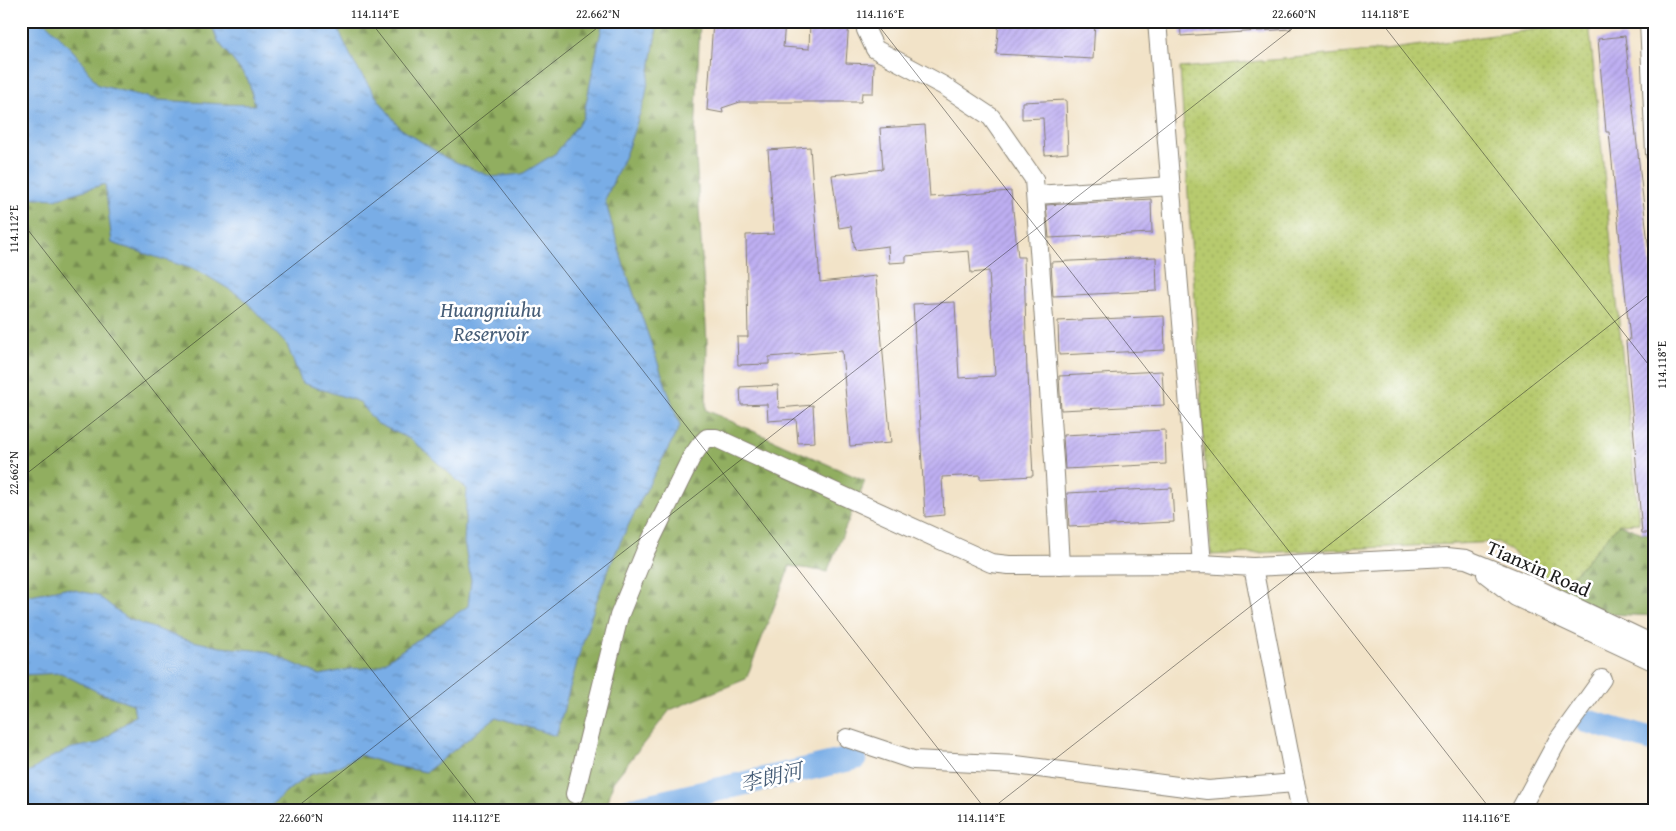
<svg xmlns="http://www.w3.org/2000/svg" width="1676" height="831" font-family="'Gentium Book Plus','Noto Serif SC',serif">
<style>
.grass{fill:url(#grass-dots);stroke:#6a7345}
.forest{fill:url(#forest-firs);stroke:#56653e}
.water{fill:url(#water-ripples);stroke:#4a6481}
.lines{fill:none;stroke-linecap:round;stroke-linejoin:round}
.river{stroke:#79ade6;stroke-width:24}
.building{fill:url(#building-hatch)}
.minor-casing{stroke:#878072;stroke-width:20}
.minor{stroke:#fff;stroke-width:18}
.ticks{fill:none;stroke:#1c1c1c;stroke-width:1;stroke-opacity:0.45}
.labels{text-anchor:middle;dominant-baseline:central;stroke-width:5;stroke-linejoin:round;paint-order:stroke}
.street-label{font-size:20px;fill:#1c1c1c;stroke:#fff}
.water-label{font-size:21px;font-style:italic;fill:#465d77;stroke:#fff}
.neatline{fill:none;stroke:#1c1c1c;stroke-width:2}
.ticks-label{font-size:12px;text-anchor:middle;fill:#1c1c1c}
</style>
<defs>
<pattern id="grass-dots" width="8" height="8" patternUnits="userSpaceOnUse" patternTransform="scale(1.25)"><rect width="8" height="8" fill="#b7ca6e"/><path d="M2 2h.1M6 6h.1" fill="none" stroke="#9dad5f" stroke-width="1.8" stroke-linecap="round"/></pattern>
<pattern id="forest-firs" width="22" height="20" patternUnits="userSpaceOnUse" patternTransform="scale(1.25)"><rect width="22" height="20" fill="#91ae61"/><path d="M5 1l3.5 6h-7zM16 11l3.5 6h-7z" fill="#768d4f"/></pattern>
<pattern id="water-ripples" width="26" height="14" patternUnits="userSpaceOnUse" patternTransform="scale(1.25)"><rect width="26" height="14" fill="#79ade6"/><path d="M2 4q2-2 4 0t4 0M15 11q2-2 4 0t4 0" fill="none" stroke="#628cba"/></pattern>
<pattern id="building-hatch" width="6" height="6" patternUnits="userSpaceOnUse" patternTransform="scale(1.25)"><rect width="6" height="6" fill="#beaff2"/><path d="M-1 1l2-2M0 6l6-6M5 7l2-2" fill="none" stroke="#a396cf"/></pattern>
</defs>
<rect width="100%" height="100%" fill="#fff"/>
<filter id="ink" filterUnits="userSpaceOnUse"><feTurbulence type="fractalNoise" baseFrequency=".02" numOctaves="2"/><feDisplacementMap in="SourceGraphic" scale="10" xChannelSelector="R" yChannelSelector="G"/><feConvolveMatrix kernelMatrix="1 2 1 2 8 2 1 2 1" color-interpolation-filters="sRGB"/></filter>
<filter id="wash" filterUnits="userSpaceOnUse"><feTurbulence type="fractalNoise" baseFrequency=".0096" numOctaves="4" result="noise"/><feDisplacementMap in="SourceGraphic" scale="20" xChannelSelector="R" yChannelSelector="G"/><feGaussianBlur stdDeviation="1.12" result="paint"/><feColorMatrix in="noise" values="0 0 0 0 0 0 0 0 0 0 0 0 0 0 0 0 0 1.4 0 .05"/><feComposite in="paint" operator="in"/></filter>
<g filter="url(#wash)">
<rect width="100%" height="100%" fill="#f2e3c8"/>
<polygon class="grass" points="1589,22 1639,523 1619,524 1561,589 1498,542 1211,555 1180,68 1385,50"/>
<g class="forest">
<polygon points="21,21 700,21 695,138 707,343 706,410 865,481 827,572 790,566 746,679 670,710 613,782 606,810 21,810"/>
<polygon points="1619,524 1642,533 1655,533 1655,616 1607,614 1561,589"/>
</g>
<path class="water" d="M 21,21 L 44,21 L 75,53 L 98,85 L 159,100 L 221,104 L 255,105 L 248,80 L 218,41 L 210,21 L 338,21 L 340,33 L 354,63 L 375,95 L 400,128 L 446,158 L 492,177 L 522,174 L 556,153 L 583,118 L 603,21 L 658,21 L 645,99 L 626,153 L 605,200 L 623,263 L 680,426 C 653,477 624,529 603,583 C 584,633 571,685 556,736 L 496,717 L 426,772 L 390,765 L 360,755 L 335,768 L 309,775 L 283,794 L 266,810 L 189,810 L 183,805 L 166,810 L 21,810 L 21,778 L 50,758 L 72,748 L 99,743 L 135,716 L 133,704 L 98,692 L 61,673 L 21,675 L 21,597 L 65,588 L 97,595 L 128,619 L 184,639 L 220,647 L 265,651 L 320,675 L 350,669 L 377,667 L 468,606 L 471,580 L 464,542 L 467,489 L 412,440 L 376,423 L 360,402 L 302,383 L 287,345 L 242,297 L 199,271 L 112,243 L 105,184 L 55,199 L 21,197 Z"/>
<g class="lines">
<g class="river">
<polyline points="1587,721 1655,741"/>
<polyline points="628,810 855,758"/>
</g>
</g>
<g id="blocks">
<g class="building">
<polygon points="713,21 785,21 783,47 809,49 810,21 849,21 846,63 874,64 873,93 862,93 861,102 740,102 722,108 723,113 707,110"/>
<polygon points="999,21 1095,21 1093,59 996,54"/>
<polygon points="1180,21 1290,21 1291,29 1181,36"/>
<polygon points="1625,36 1655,307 1655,533 1642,533 1626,341 1630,340 1609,132 1606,132 1598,39"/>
<polygon points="1066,100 1068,153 1045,155 1043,118 1022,119 1022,102"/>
<polygon points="925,125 930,197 1011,191 1018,257 1024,257 1027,374 1028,374 1033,476 980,479 980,475 942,477 944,515 925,517 913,304 955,302 959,378 995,376 989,271 971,273 969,251 906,256 906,262 889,263 888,246 855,250 851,226 839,228 832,175 883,169 880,128"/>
<polygon points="810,147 820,282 876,276 891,443 850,446 842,351 769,357 769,364 738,365 737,337 748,337 746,235 774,234 768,150"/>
<polygon points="1151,199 1152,233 1049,238 1046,205"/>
<polygon points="1156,257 1157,291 1053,296 1051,262"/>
<polygon points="1164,316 1165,350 1059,355 1058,321"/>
<polygon points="1162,371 1164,405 1061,410 1059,376"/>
<polygon points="778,385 779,408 813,405 815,442 798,443 796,419 768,421 767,404 741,405 740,387"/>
<polygon points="1165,430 1166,464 1065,469 1063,435"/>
<polygon points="1172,488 1174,522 1069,527 1067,493"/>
</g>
</g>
</g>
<g filter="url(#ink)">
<use href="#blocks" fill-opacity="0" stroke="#878072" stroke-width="1"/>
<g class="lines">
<g class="minor-casing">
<g id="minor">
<polyline points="866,21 866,30 875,49 944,86 991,117 1034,179 1055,475 1060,565"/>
<polyline points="1157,21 1202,564"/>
<polyline points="1649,21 1655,154"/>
<polyline points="1036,195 1171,186"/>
<polyline points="1253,567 1295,783"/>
<polyline points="1486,574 1516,597 1655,662"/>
<polyline points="847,738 913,760 1016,765 1208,790 1295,783 1301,810"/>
<polyline points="575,794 619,616 645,552 691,458 701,444 707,438 716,438 991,563 1009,565 1202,564 1253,567 1447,557 1466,559 1525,583 1655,645"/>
<polyline points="1520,810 1558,740 1602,679"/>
</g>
</g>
<use href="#minor" class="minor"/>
</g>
</g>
<path class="ticks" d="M 370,21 L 986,810M 875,21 L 1491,810M 1380,21 L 1655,373M 21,221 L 481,810M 21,478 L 606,21M 293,810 L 1302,21M 990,810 L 1655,290"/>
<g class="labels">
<g class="street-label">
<text transform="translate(1539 568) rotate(24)">Tianxin Road</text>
</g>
<g class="water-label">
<text x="491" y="309">Huangniuhu<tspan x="491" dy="24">Reservoir</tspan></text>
<text transform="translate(771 777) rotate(-13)">李朗河</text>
</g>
</g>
<rect width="1676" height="831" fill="none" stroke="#fff" stroke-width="55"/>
<rect x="28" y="28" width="1620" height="776" class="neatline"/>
<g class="ticks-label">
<text x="375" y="18">114.114°E</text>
<text x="598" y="18">22.662°N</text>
<text x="880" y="18">114.116°E</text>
<text x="1294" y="18">22.660°N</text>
<text x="1385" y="18">114.118°E</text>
<text transform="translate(14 229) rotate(-90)" y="4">114.112°E</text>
<text transform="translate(1662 365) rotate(-90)" y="4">114.118°E</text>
<text transform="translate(14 473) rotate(-90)" y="4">22.662°N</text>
<text x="301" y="822">22.660°N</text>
<text x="476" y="822">114.112°E</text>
<text x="981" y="822">114.114°E</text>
<text x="1486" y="822">114.116°E</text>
</g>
</svg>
